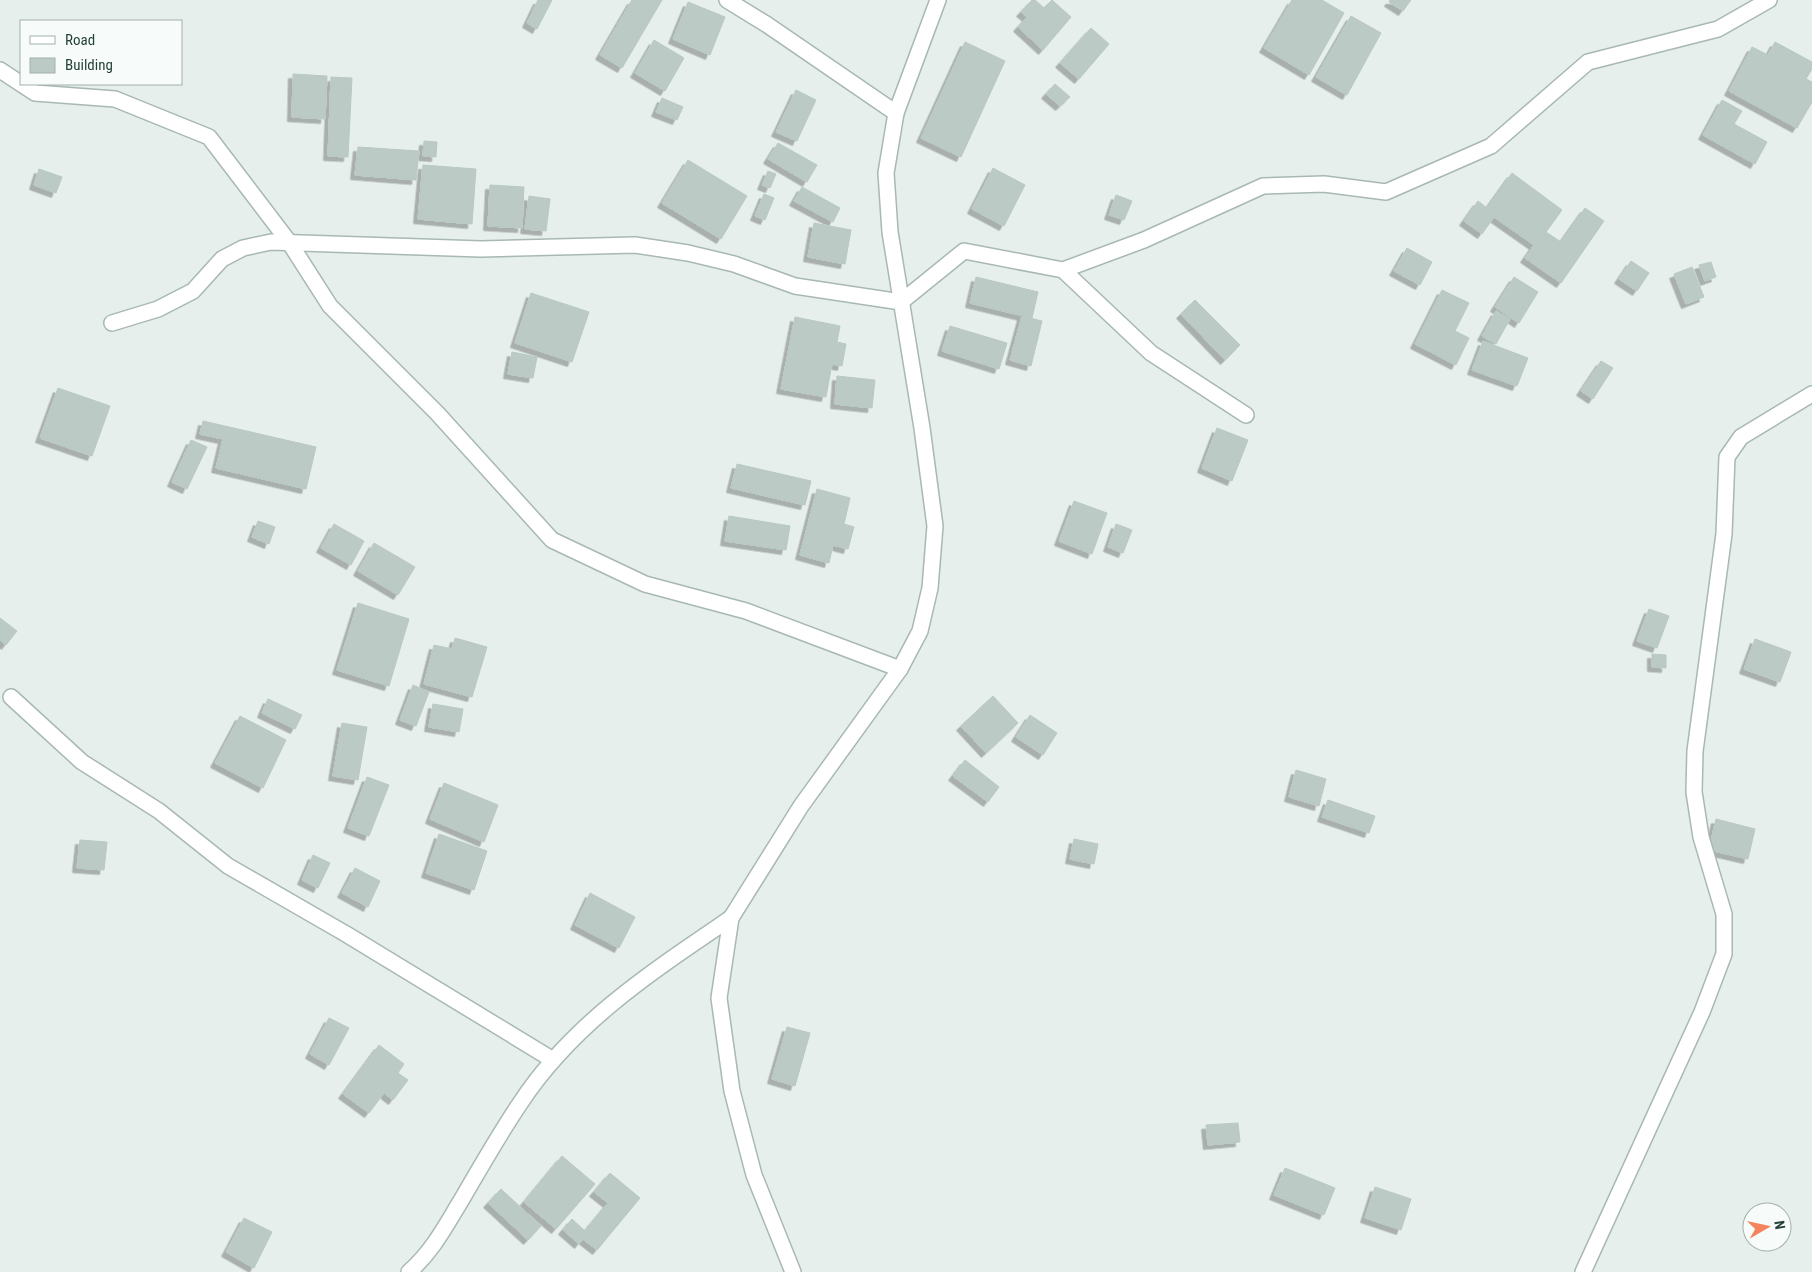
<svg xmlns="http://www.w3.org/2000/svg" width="1812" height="1272" font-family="'Roboto Condensed',sans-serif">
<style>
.building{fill:#bbcac4;stroke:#b8c9c2;filter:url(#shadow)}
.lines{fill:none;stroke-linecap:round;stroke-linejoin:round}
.street-casing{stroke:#a8b8b2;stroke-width:18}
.street{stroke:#fff;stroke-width:15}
</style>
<defs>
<filter id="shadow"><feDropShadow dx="-4.5" dy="4.5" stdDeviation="0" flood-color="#0004"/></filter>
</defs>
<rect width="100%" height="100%" fill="#e6efeb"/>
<g class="building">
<polygon points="538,0 552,0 537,29 527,23"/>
<polygon points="632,0 662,0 622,68 600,55"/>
<polygon points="1032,0 1035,0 1044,8 1052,0 1071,17 1043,50 1018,27 1027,17 1021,12"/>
<polygon points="1292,0 1322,0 1344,13 1309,75 1264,48"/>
<polygon points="1390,0 1411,0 1403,11 1389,2"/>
<polygon points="688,2 725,17 710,55 673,39"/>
<polygon points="1351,16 1381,33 1347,95 1316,77"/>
<polygon points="1091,28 1109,44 1079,79 1060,63"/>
<polygon points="654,40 684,58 665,91 635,73"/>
<polygon points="965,42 1005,61 961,157 921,138"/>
<polygon points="1775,42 1812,62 1812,69 1806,79 1812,82 1812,102 1797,128 1729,91 1752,47 1768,55"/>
<polygon points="293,74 327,76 325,119 292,117"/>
<polygon points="331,77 352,78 348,157 328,156"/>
<polygon points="1055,84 1070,97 1060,106 1046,94"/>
<polygon points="796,90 816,100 797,141 776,132"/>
<polygon points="662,98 683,107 677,120 656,112"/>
<polygon points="1722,100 1742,111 1734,124 1767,142 1755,164 1703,135"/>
<polygon points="424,141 437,142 436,157 423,156"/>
<polygon points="778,143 817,165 807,182 768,159"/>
<polygon points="358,147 419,151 416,180 355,175"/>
<polygon points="688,160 747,196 721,239 662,203"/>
<polygon points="423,165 476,169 472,224 418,219"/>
<polygon points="993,168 1025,185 1004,226 972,209"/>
<polygon points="39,169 62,177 56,193 34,185"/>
<polygon points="768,171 776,174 770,188 762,185"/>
<polygon points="1512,173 1562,210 1546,232 1561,242 1585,208 1604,221 1561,283 1525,258 1534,245 1494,217 1482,234 1464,221 1478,201 1487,208"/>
<polygon points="490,185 524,187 522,228 488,226"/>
<polygon points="802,187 840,208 833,222 794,201"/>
<polygon points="764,194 774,198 765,220 755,216"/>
<polygon points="1116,195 1132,201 1124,220 1109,215"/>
<polygon points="529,196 550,199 546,231 525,229"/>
<polygon points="814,223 851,230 845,264 808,257"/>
<polygon points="1407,248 1432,262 1420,285 1394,271"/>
<polygon points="1631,261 1649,273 1637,291 1619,279"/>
<polygon points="1711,262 1716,277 1705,281 1699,265"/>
<polygon points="1692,267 1704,297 1686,304 1674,274"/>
<polygon points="976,277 1038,292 1032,318 970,303"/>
<polygon points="1514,277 1538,292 1519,323 1495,307"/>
<polygon points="1442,290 1469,303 1455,331 1469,338 1456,365 1415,344"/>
<polygon points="531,293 589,312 572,362 515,343"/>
<polygon points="1195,300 1240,345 1225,360 1181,314"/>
<polygon points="1496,311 1510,319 1496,344 1482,336"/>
<polygon points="1022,316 1042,321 1031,366 1010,360"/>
<polygon points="795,317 840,326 837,342 846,344 842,366 832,364 826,397 781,389"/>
<polygon points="950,326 1007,343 999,369 942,351"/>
<polygon points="1483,341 1528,358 1517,386 1472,370"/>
<polygon points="512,352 537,357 533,378 508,374"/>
<polygon points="1601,361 1613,368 1593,399 1581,391"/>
<polygon points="837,376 875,380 872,408 835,404"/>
<polygon points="58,388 110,406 92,456 40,438"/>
<polygon points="203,421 316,447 306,489 216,468 223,439 200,434"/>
<polygon points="1217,428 1248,440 1232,481 1202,468"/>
<polygon points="191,440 207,447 187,489 172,482"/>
<polygon points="737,464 811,481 805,505 731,488"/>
<polygon points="817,489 850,498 844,524 854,527 848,549 833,545 829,563 800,555"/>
<polygon points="1074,501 1107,513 1092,554 1059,541"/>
<polygon points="729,516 790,526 786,550 725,541"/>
<polygon points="258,521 275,527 269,544 252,537"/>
<polygon points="334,524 364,541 351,565 321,548"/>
<polygon points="1116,524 1132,530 1123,553 1108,547"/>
<polygon points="374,543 415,567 398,595 358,571"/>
<polygon points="358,603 409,619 389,686 337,670"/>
<polygon points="1649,609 1669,616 1657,648 1637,641"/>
<polygon points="0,618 17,631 6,645 0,640"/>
<polygon points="455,638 487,647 472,697 424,684 434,645 452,649"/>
<polygon points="1755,639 1791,652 1780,682 1744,669"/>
<polygon points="1652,654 1666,655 1666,668 1652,667"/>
<polygon points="413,685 429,692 416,726 400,720"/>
<polygon points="993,696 1018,723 986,753 961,726"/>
<polygon points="268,699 302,715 295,729 262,713"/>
<polygon points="433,704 463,709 459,732 429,727"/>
<polygon points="1030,715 1057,733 1043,755 1016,737"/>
<polygon points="240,716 286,740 263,788 215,763"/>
<polygon points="342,723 367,727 358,780 333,776"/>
<polygon points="965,760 999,787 988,802 953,776"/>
<polygon points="1296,770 1326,779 1319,806 1289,797"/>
<polygon points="367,777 389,785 369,836 348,828"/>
<polygon points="444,783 498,805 484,842 430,819"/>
<polygon points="1328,800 1375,816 1369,833 1322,817"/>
<polygon points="1716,819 1755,829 1748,859 1709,850"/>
<polygon points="439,834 487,851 474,890 426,873"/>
<polygon points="1074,839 1098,844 1094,864 1070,859"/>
<polygon points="80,840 107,842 104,870 77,868"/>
<polygon points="313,855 330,863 318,888 302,880"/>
<polygon points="355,868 380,881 368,907 342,893"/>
<polygon points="590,893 635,917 619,948 575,925"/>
<polygon points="329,1018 349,1028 329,1065 310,1054"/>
<polygon points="787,1027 810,1033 795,1086 772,1079"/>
<polygon points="379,1045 404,1064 398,1073 408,1080 393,1100 384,1093 369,1113 343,1094"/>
<polygon points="1238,1123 1240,1142 1208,1145 1206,1125"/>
<polygon points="562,1156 595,1184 556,1229 524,1202"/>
<polygon points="1285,1168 1335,1188 1324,1215 1274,1195"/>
<polygon points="610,1173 640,1198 597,1250 583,1239 579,1244 563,1230 572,1219 585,1231 608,1203 594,1192"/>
<polygon points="1375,1187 1411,1199 1401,1230 1365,1218"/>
<polygon points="501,1189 541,1226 528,1240 488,1203"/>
<polygon points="244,1218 272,1232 254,1268 226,1252"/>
</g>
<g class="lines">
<g class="street-casing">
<g id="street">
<polyline points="727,0 766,24 896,113"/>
<polyline points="0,70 35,93 115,99 209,137 289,242 330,306 437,413 552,540 645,584 746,611 900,669"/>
<polyline points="1063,270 1151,353 1246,415"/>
<polyline points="112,323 158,309 193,291 222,259 243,248 271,242 481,249 635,245 688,253 734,264 795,286 901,302 964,251 1063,270 1144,240 1263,186 1324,184 1386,192 1491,146 1588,62 1718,29 1769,0"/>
<polyline points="11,697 82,762 159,811 228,866 346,934 553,1060"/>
<path d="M 409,1272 C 433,1251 446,1225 462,1199 C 481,1166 500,1133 521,1102 C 574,1022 653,971 731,918"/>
<polyline points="793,1272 754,1175 732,1091 719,998 731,918 801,806 900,669 920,631 930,588 935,526 922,428 890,232 886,173 896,113 938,0"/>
<polyline points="1583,1272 1702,1012 1724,954 1724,914 1701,837 1694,792 1695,751 1724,534 1727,457 1741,437 1812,394"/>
</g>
</g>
<use href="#street" class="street"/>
</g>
<rect x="20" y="20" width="162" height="65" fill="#f7fbf9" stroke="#a3b1ad"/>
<rect x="30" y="36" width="25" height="8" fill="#ffffff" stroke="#a3b1ad"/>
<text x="65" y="45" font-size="15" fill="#24423a">Road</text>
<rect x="30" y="58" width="25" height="15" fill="#bbcac4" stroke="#a3b1ad"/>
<text x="65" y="70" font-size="15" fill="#24423a">Building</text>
<g transform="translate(1767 1227) rotate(81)"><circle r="24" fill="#f7fbf9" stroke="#a3b1ad"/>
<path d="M0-4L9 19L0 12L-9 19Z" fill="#f4845f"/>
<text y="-8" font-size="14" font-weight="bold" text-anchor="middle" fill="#24423a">N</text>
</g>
</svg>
